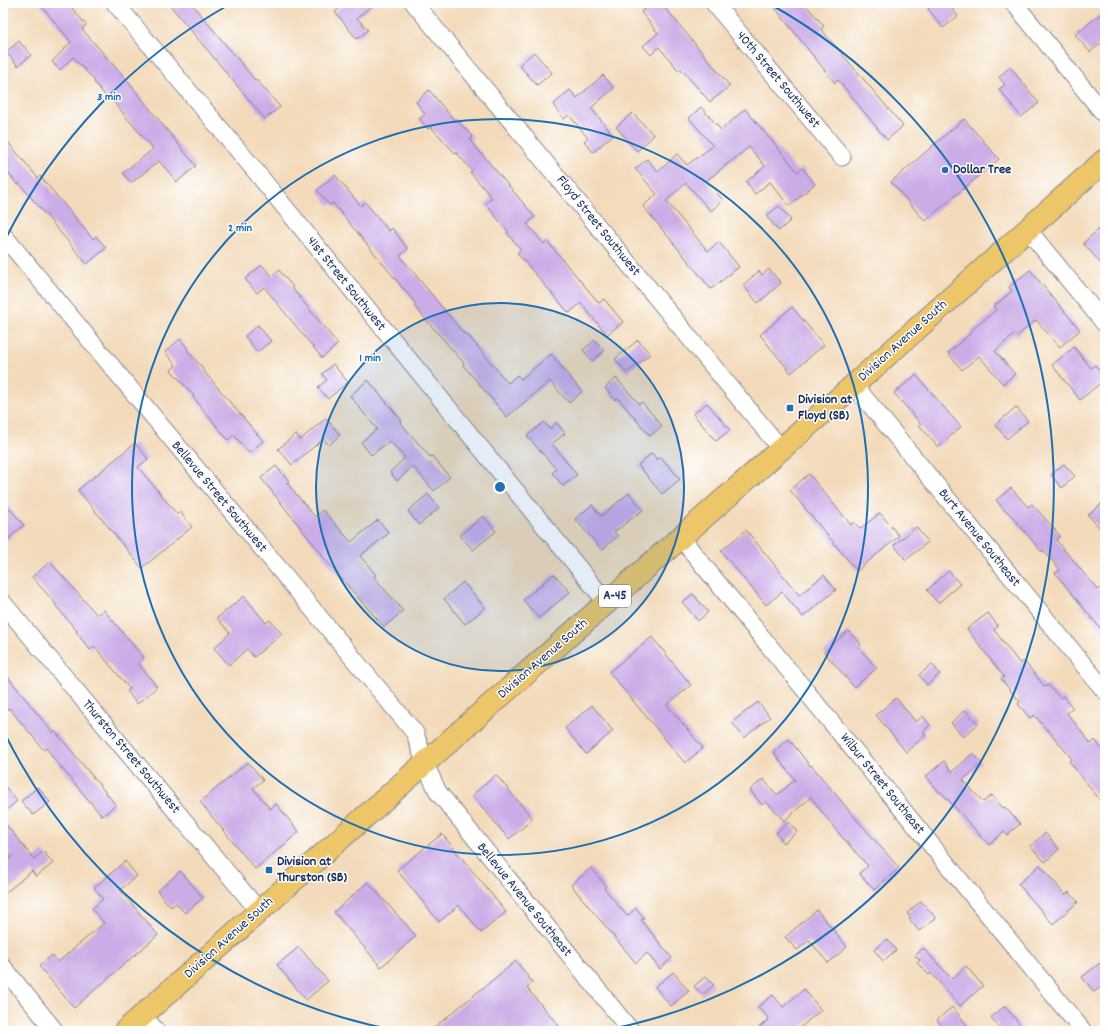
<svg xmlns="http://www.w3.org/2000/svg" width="1108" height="1034" font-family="Dekko,sans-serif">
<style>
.building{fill:#caace7}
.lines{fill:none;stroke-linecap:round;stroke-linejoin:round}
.street-casing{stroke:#87848c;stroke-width:19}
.primary-casing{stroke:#87848c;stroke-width:24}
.street{stroke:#fff;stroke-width:17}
.primary{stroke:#ecc669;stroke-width:22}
.ring{fill:none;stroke:#1f6fb2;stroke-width:2}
.poi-dot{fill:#1f6fb2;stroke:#fff;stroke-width:1.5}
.labels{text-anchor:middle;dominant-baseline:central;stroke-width:3;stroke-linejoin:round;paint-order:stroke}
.shield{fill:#fff;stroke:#5f6d8e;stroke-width:1}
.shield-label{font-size:13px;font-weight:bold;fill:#1b2f5e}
.street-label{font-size:14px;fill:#1b2f5e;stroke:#fff}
.poi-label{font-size:14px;font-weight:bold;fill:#1b2f5e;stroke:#fff;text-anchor:start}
.centre{fill:#1f6fb2;stroke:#fff;stroke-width:2}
.ring-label{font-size:12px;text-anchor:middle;font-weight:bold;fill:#1f6fb2;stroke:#fff;stroke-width:3;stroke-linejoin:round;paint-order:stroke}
</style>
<rect width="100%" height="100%" fill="#fff"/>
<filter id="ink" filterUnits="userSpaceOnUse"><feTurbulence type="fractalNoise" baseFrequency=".025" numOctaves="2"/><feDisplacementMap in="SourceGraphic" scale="8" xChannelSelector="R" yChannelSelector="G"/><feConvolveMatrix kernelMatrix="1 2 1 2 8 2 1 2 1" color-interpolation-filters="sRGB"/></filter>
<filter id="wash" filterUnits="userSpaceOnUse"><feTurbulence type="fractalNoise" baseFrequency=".012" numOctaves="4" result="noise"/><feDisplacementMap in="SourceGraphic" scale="16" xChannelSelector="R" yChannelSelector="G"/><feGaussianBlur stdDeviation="0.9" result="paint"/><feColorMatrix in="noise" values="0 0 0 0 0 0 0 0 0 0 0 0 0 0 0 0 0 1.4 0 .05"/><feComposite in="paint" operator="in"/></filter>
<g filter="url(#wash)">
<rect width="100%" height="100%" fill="#f3daba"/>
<g id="blocks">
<g class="building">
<polygon points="39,3 68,3 86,25 82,29 129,83 196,166 177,182 159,161 131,183 123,173 153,149 111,99 109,100 94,82 95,81 73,57 60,70 52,62 71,42"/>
<polygon points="168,3 191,3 255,80 256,79 280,107 265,119"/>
<polygon points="346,3 375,3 357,18 368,30 357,39 335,12"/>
<polygon points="652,3 661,3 730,86 710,102 681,69 679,71 659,47 651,55 643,46 658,33 641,12"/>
<polygon points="771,3 804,3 824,26 821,29 903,126 887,140 838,80 835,83"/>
<polygon points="935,3 947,3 958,16 943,28 928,9"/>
<polygon points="1105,10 1105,40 1090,52 1075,35"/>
<polygon points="19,41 31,55 18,66 6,52"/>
<polygon points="534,52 552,73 537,85 519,65"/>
<polygon points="1010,67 1039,103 1021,117 999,89 1005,85 999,77"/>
<polygon points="603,75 614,88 591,108 613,135 593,152 584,141 588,138 569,115 564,119 553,105 570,90 577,98"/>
<polygon points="429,90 454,120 456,119 473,137 470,140 535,217 527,224 544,244 547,241 599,303 604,299 623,322 607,335 581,303 569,313 517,253 521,250 507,233 508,231 485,204 492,198 470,172 472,171 457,153 456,154 431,127 428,129 419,119 425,114 416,102"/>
<polygon points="701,107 721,130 745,109 798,172 802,168 815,184 789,206 770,182 755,194 746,182 765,166 749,147 706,181 723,200 711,211 686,183 666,201 708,251 719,242 739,267 711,289 643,206 657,194 635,169 647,159 658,172 677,154 687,165 713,146 689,118"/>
<polygon points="632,113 654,135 637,151 616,127"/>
<polygon points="964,119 999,159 925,221 891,182"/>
<polygon points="3,136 38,178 40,176 93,239 96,236 106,248 87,264 19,183 18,185 3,167"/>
<polygon points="335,175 361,206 365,202 389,231 392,228 408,249 400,256 464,334 466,333 508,383 517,375 521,379 551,354 582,392 569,403 550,381 507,417 463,365 464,363 414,306 416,304 333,203 329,205 317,190"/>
<polygon points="779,206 791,220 779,231 766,216"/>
<polygon points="1105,224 1105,268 1083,243"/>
<polygon points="262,265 272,276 279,270 293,287 292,288 338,344 322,358 264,287 257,293 245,279"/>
<polygon points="769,269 781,283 758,303 743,285 759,271 762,275"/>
<polygon points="1030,270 1080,330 1060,347 1036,320 1017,336 1015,334 995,351 1015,374 1003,384 979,356 962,370 948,353 972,332 971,331 996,310 993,307 1012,291 1009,287"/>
<polygon points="792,307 824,345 791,373 760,335"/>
<polygon points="258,325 271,341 257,352 245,336"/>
<polygon points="180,339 188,349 187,350 203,368 202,369 263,441 249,453 234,435 228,440 193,397 194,396 171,370 176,365 165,352"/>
<polygon points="595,340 604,351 592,361 583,350"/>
<polygon points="638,340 650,354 627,373 615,359"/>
<polygon points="1074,347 1091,368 1095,365 1105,377 1105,379 1080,400 1052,365"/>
<polygon points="333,364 348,382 328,399 318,387 327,380 322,374"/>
<polygon points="916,375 961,427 938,447 919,425 921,424 894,393"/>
<polygon points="616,378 639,404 642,402 662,426 650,436 618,398 615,400 605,388"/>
<polygon points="368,380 402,421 400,422 430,457 432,456 450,477 434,491 413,466 397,481 390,472 405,458 390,441 371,455 361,442 377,429 350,396"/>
<polygon points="707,403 730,430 716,441 693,414"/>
<polygon points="1016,407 1028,421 1007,439 995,425"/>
<polygon points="326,418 340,435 329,445 323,439 292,465 278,449 296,434 300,440"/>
<polygon points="544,422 550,429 557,423 565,433 552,444 577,475 563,486 552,473 556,469 527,436"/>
<polygon points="135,443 148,459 138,467 177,514 180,512 192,527 142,568 78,490"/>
<polygon points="652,453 657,460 661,457 680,479 662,494 638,465"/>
<polygon points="1064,464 1075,476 1062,488 1051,475"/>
<polygon points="276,466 289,481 287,483 315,517 323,510 351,542 378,520 389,533 360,556 376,575 374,577 403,611 384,627 322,556 323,555 301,529 301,528 261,478"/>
<polygon points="809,474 851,525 854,522 860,529 880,513 899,536 857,571 790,490"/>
<polygon points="1011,488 1028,507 1032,504 1050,524 1060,536 1056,540 1098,590 1105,585 1105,634 1055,573 1060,570 1043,550 1042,552 1007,511 1006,512 996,500"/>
<polygon points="629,493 643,510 614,532 618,536 602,550 575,519 592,505 601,516"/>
<polygon points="428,494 439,508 419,525 408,511"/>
<polygon points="3,501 24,525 3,544"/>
<polygon points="1105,501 1105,534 1088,515"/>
<polygon points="483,516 496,531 473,550 460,535"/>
<polygon points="916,527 928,542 906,560 894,545"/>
<polygon points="746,530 799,595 824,575 836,590 803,617 782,592 766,605 721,551"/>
<polygon points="50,562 97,615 103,609 144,658 138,663 157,687 137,704 127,691 130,689 94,646 90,650 76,632 77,631 55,605 56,604 32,577"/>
<polygon points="949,571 960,584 938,603 927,590"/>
<polygon points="554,574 570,592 539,618 523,600"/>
<polygon points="463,582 485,608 465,624 444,599"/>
<polygon points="693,594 708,612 698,621 682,602"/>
<polygon points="244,596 266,623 270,620 282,634 254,657 247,649 229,665 214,648 230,633 217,618"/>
<polygon points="988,613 998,626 994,630 1020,664 1024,661 1045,687 1048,685 1060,698 1063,696 1073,708 1067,713 1091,744 1095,740 1105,753 1105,806 1069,761 1072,759 1048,730 1047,730 1034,715 1030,718 1018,704 1020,702 1001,679 1004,677 967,629"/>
<polygon points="848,631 861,644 858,647 877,668 854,687 824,652"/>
<polygon points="652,637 691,685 667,705 703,748 685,763 609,672"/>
<polygon points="932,664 940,674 927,685 919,675"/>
<polygon points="3,671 53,733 55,731 116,805 102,816 55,760 46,748 44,750 9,708 3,713"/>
<polygon points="896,698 916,722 923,716 930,725 923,732 926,735 906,752 876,715"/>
<polygon points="758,702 770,717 744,738 732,722"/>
<polygon points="592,705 613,731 586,754 565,728"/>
<polygon points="965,710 978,724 963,737 951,723"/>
<polygon points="789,739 810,766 811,765 832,790 852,814 899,868 874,890 859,873 868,866 835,829 811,797 784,821 766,801 762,805 750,790 763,779 777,795 795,780 773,752"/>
<polygon points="973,753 982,763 963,780 983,802 992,795 1003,808 1005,807 1020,824 1007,835 1004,832 989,845 941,792 940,793 926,776 944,761 952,772"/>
<polygon points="248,762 263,780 253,788 270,809 276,804 299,832 255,869 200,802"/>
<polygon points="496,775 533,819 509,839 472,795"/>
<polygon points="3,784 17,801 3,813"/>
<polygon points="38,787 50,802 33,815 21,801"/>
<polygon points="3,821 34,859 43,851 53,863 36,877 32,871 3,895 3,864 12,856 3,844"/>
<polygon points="789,822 797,832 784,843 776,833"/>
<polygon points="1045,833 1059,849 1045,862 1030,846"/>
<polygon points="442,834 506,912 481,933 459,905 439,922 397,870"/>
<polygon points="125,861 137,876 120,890 158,935 74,1008 39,966 52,955 58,962 104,923 92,909 103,899 94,888"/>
<polygon points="1040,865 1065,895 1069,892 1078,902 1053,924 1018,884"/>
<polygon points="591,868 606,886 604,888 627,916 636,908 644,918 641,920 672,958 660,969 647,953 636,963 571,885"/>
<polygon points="181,871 203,898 185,913 176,903 171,907 157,891"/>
<polygon points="368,882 416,936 381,967 334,912"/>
<polygon points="921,901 936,918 919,931 909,919 911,918 907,913"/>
<polygon points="817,910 847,947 828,963 809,940 797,950 785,937"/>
<polygon points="887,939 896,950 883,961 874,950"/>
<polygon points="299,947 328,981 306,1000 277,965"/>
<polygon points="923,948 952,979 966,966 983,986 960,1006 931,973 929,975 917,963 920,960 915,956"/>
<polygon points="1105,959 1105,984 1094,992 1082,977"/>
<polygon points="516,961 533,983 527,988 563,1031 430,1031"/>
<polygon points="673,972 689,991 671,1006 655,987"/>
<polygon points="706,976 714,985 702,995 694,986"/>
<polygon points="804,989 821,1010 796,1031 755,1031 769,1019 758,1007 773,995 783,1007"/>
<polygon points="1005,1006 1025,1031 1002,1031 991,1017"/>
<polygon points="952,1007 967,1025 960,1031 946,1031 937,1020"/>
</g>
</g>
</g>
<g filter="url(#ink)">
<use href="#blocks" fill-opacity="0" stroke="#87848c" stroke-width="1"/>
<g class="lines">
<g class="street-casing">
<g id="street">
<polyline points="115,3 248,162 607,603"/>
<polyline points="414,3 781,449"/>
<polyline points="714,3 842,157"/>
<polyline points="1014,3 1105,115"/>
<polyline points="1028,230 1105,324"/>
<polyline points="3,235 415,733 425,764 438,792 631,1031"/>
<polyline points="854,385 1105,691"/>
<polyline points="681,538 1083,1031"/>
<polyline points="3,603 259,911"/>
<polyline points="3,967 55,1031"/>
<polyline points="143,1015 156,1031"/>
</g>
</g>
<g class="primary-casing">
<polyline id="primary" points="125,1031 471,722 854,385 1105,160"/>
</g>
<use href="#street" class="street"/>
<use href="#primary" class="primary"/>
</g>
</g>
<circle cx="500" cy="487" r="184" fill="#1f6fb2" fill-opacity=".12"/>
<g class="ring">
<circle cx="500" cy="487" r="184"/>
<circle cx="500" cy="487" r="368"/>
<path d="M399 1031A553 553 0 0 1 5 734M5 240A553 553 0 0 1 232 3M768 3A553 553 0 0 1 601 1031"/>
</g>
<g class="poi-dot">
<circle cx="945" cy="170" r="4"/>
<rect x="786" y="404" width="8" height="8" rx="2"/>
<rect x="265" y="866" width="8" height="8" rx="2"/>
</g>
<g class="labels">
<rect class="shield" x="599" y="585" width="32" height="22" rx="3"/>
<g class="shield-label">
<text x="615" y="596">A-45</text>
</g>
<g class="street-label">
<text transform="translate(778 80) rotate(50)">40th Street Southwest</text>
<text transform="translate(598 226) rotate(51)">Floyd Street Southwest</text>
<text transform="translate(346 284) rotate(51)">41st Street Southwest</text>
<text transform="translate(903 341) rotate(-42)">Division Avenue South</text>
<text transform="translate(219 497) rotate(50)">Bellevue Street Southwest</text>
<text transform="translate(979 538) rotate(51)">Burt Avenue Southeast</text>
<text transform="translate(543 659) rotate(-41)">Division Avenue South</text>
<text transform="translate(131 757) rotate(50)">Thurston Street Southwest</text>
<text transform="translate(882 784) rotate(51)">Wilbur Street Southeast</text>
<text transform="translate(524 900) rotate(51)">Bellevue Avenue Southeast</text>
<text transform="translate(229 938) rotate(-42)">Division Avenue South</text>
</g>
<g class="poi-label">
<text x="953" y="170">Dollar Tree</text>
<text x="798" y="400">Division at<tspan x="798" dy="16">Floyd (SB)</tspan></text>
<text x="277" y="862">Division at<tspan x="277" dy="16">Thurston (SB)</tspan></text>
</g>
</g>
<circle cx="500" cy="487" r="6" class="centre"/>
<g class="ring-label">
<text x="109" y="100">3 min</text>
<text x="240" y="231">2 min</text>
<text x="370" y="361">1 min</text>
</g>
<rect width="1108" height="1034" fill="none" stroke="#fff" stroke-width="16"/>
</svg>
